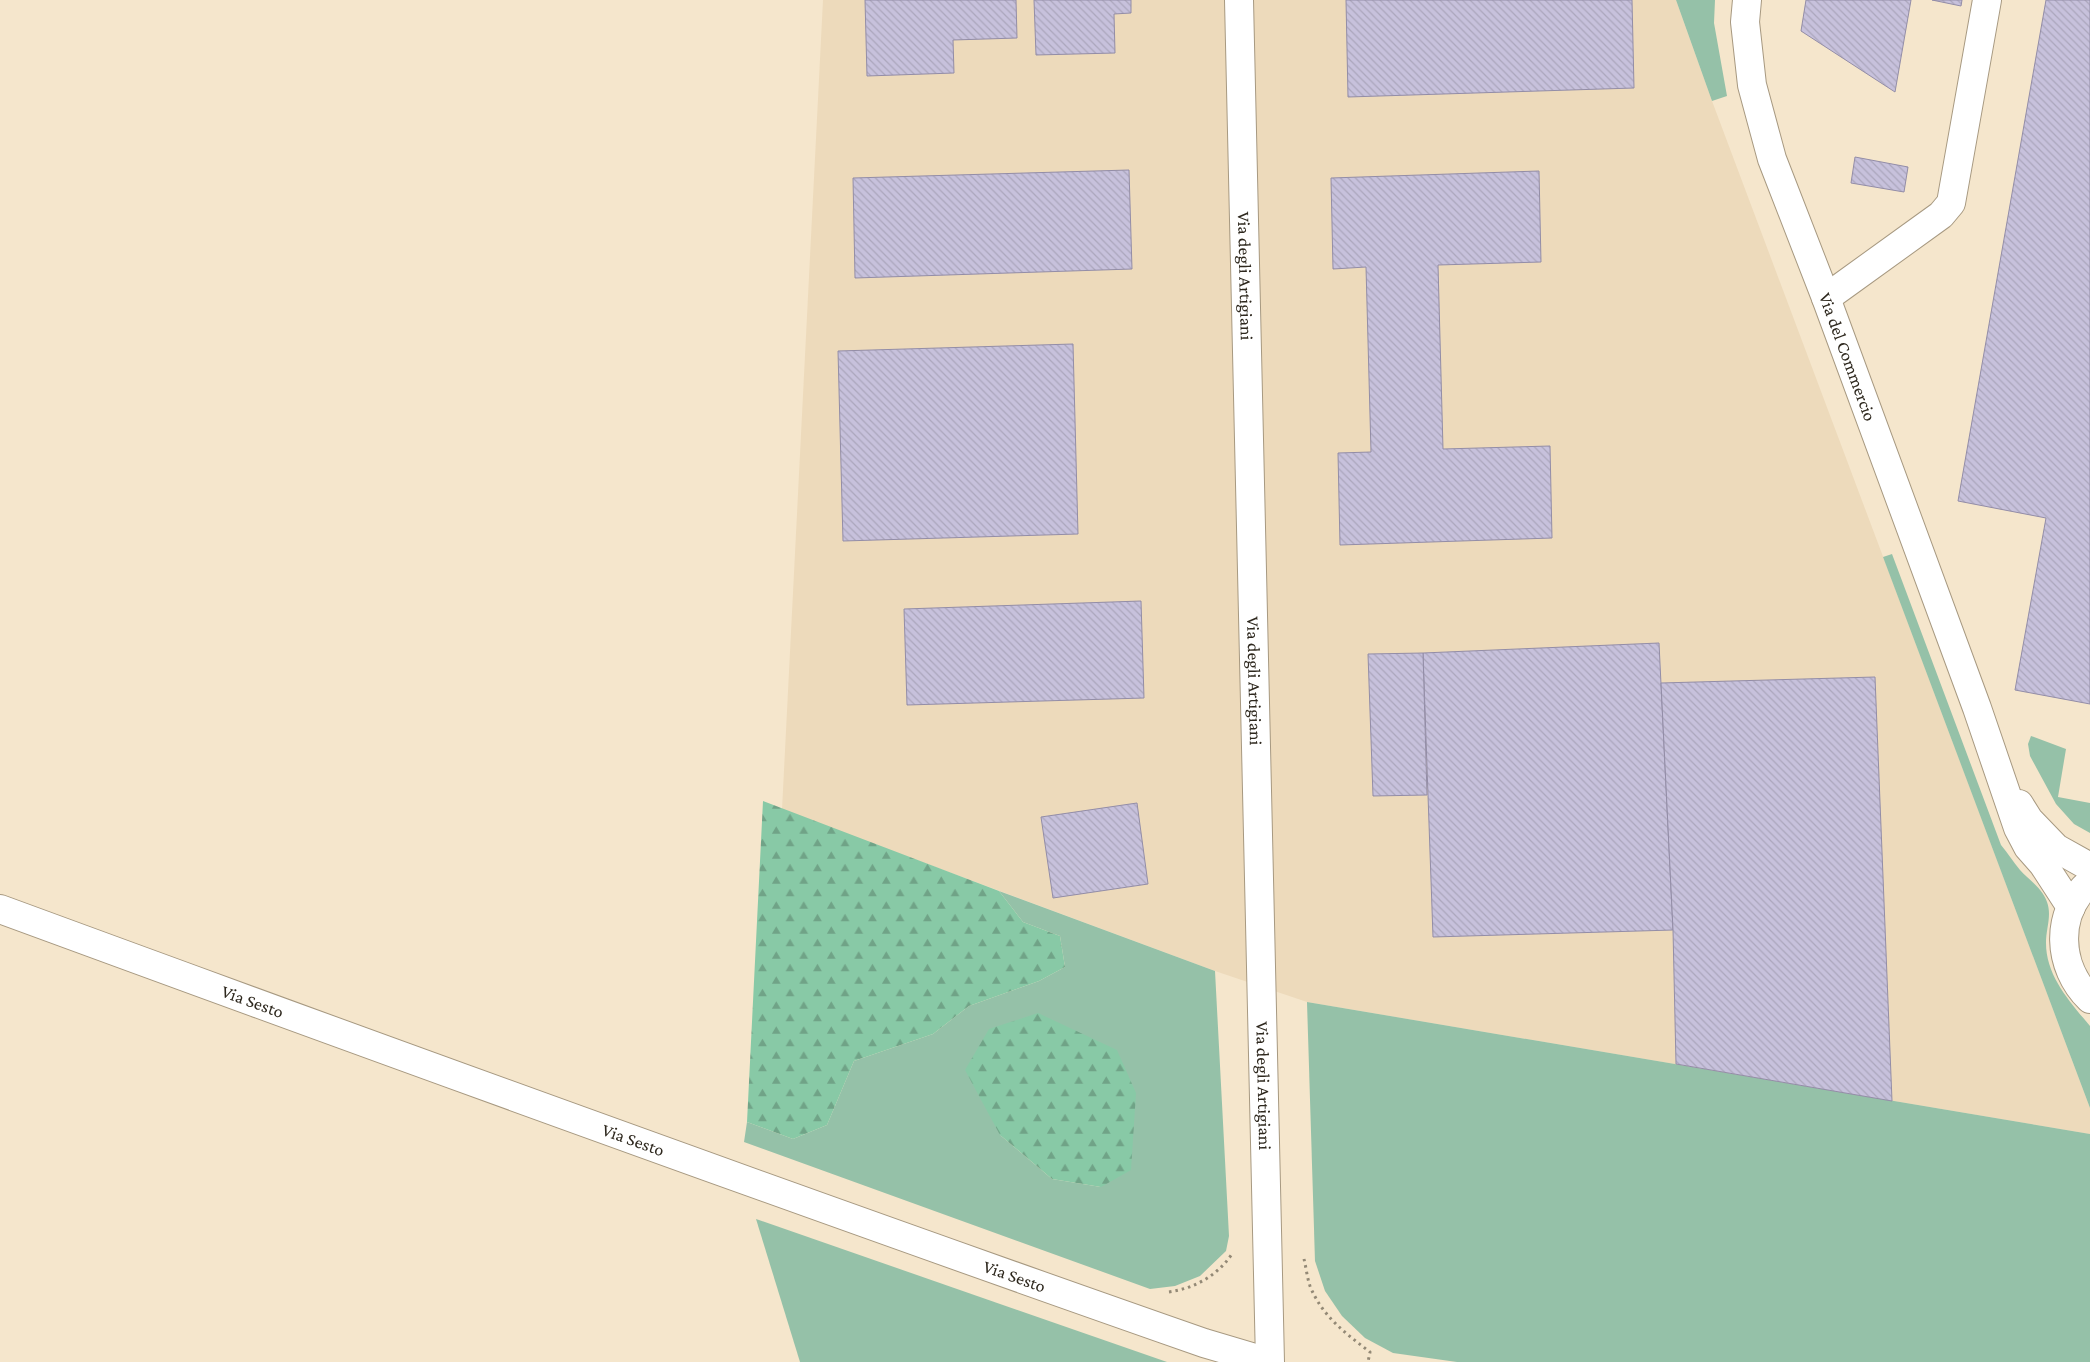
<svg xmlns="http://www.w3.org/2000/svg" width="2090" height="1362" font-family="'Crimson Pro',serif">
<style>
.built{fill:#eddabb}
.grass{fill:#95c1a8;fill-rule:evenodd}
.forest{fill:url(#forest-firs)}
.building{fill:url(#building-back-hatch);stroke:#938da7}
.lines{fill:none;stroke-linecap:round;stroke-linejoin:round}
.minor-casing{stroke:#a79981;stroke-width:30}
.path{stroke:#938976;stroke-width:3;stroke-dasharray:2.5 4;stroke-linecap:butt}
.minor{stroke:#fff;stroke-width:28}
.labels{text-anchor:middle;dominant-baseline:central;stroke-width:5;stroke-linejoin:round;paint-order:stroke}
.street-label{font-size:18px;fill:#2e281e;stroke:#f5e6cc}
</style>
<defs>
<pattern id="forest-firs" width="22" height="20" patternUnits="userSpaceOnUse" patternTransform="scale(1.25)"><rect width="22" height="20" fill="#88c9a6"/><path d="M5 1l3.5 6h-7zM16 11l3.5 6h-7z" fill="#70a387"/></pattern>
<pattern id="building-back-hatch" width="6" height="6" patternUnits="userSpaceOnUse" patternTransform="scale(1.25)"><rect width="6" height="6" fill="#c7c1dc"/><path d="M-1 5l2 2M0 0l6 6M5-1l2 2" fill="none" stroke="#aba6bc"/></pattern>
</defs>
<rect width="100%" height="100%" fill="#f5e6cc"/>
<polygon class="built" points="823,0 1676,0 1712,101 2090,1108 2090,1134 1307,1002 1215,971 782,810"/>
<g class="grass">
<polygon points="1676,0 1715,0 1714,23 1727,96 1712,101"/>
<path d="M 1892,554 L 2001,845 C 2008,853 2013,862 2020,870 C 2029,880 2042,888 2047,902 C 2052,916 2046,928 2046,943 C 2046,976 2070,1002 2090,1026 L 2090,1108 L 1883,557 Z"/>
<polygon points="2031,736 2066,749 2058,797 2090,803 2090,833 2074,824 2056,804 2030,756 2028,744"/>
<path d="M 999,891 L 1215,971 L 1229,1236 L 1226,1251 L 1200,1276 L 1175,1286 L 1150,1289 L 744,1142 L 747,1122 L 793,1139 L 827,1125 L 854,1061 L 933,1034 L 969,1006 L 1039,981 L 1065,967 L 1060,936 L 1023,922 ZM 1000,1135 L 1101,1187 L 1052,1179 Z"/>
<polygon points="1307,1002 2090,1134 2090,1362 1457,1362 1393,1353 1365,1338 1342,1316 1325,1291 1315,1261"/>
<polygon points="756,1219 1167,1362 800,1362"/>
</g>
<g class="forest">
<polygon points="763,801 999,891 1023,922 1060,936 1065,967 1039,981 969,1006 933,1034 854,1061 827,1125 793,1139 747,1122"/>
<polygon points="1038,1013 1117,1050 1136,1093 1131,1170 1101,1187 1052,1179 1000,1135 965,1070 989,1029"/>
</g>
<g class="building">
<polygon points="865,0 1016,0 1017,38 953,40 954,73 867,76"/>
<polygon points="1034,0 1131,0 1131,13 1114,14 1115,53 1036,55"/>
<polygon points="1346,0 1632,0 1634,88 1348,97"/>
<polygon points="1806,0 1911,0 1895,92 1801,31"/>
<polygon points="1932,0 1962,0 1961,6"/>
<polygon points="2046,0 2090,0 2090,704 2015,690 2046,518 1958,501"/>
<polygon points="1855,157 1908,167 1904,192 1851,183"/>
<polygon points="1129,170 1132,269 855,278 853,178"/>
<polygon points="1539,171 1541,262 1438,265 1443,449 1550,446 1552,538 1340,545 1338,453 1371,452 1366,267 1333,269 1331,178"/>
<polygon points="1073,344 1078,534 843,541 838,351"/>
<polygon points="1141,601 1144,698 907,705 904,609"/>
<polygon points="1659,643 1673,930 1433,937 1423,653"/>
<polygon points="1423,653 1427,795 1373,796 1368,654"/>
<polygon points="1875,677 1892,1101 1676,1064 1673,930 1661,683"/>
<polygon points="1137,803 1148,884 1053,898 1041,817"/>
</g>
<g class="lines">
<g class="minor-casing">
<g id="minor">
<path id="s1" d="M 1239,0 L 1270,1362"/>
<path id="s2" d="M 1747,0 L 1745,22 L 1752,85 L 1772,159 L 1826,298 L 1977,708 L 2018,828 L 2028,847 L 2043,864 L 2071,907"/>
<polyline points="1826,298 1941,215 1951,203 1987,0"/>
<polyline points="2019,804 2029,820 2056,848 2090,867"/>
<path d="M 2090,882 C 2054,913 2057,967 2090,999"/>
<path id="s3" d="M 0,909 C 400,1056 801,1202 1204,1343 L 1268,1362"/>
</g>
</g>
<g class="path">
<path d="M 1304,1259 C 1306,1267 1307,1277 1310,1286 C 1322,1316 1345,1333 1370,1352 L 1368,1362"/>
<path d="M 1169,1292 C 1195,1288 1217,1276 1232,1254"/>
</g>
<use href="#minor" class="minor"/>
</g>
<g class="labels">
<g class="street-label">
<text stroke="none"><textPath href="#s1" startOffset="276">Via degli Artigiani</textPath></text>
<text stroke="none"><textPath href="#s2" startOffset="374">Via del Commercio</textPath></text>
<text stroke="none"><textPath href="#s1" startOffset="681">Via degli Artigiani</textPath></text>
<text stroke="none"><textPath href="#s3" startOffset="269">Via Sesto</textPath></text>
<text stroke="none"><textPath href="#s1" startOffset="1086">Via degli Artigiani</textPath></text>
<text stroke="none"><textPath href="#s3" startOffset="674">Via Sesto</textPath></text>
<text stroke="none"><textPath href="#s3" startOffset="1079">Via Sesto</textPath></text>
</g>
</g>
</svg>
